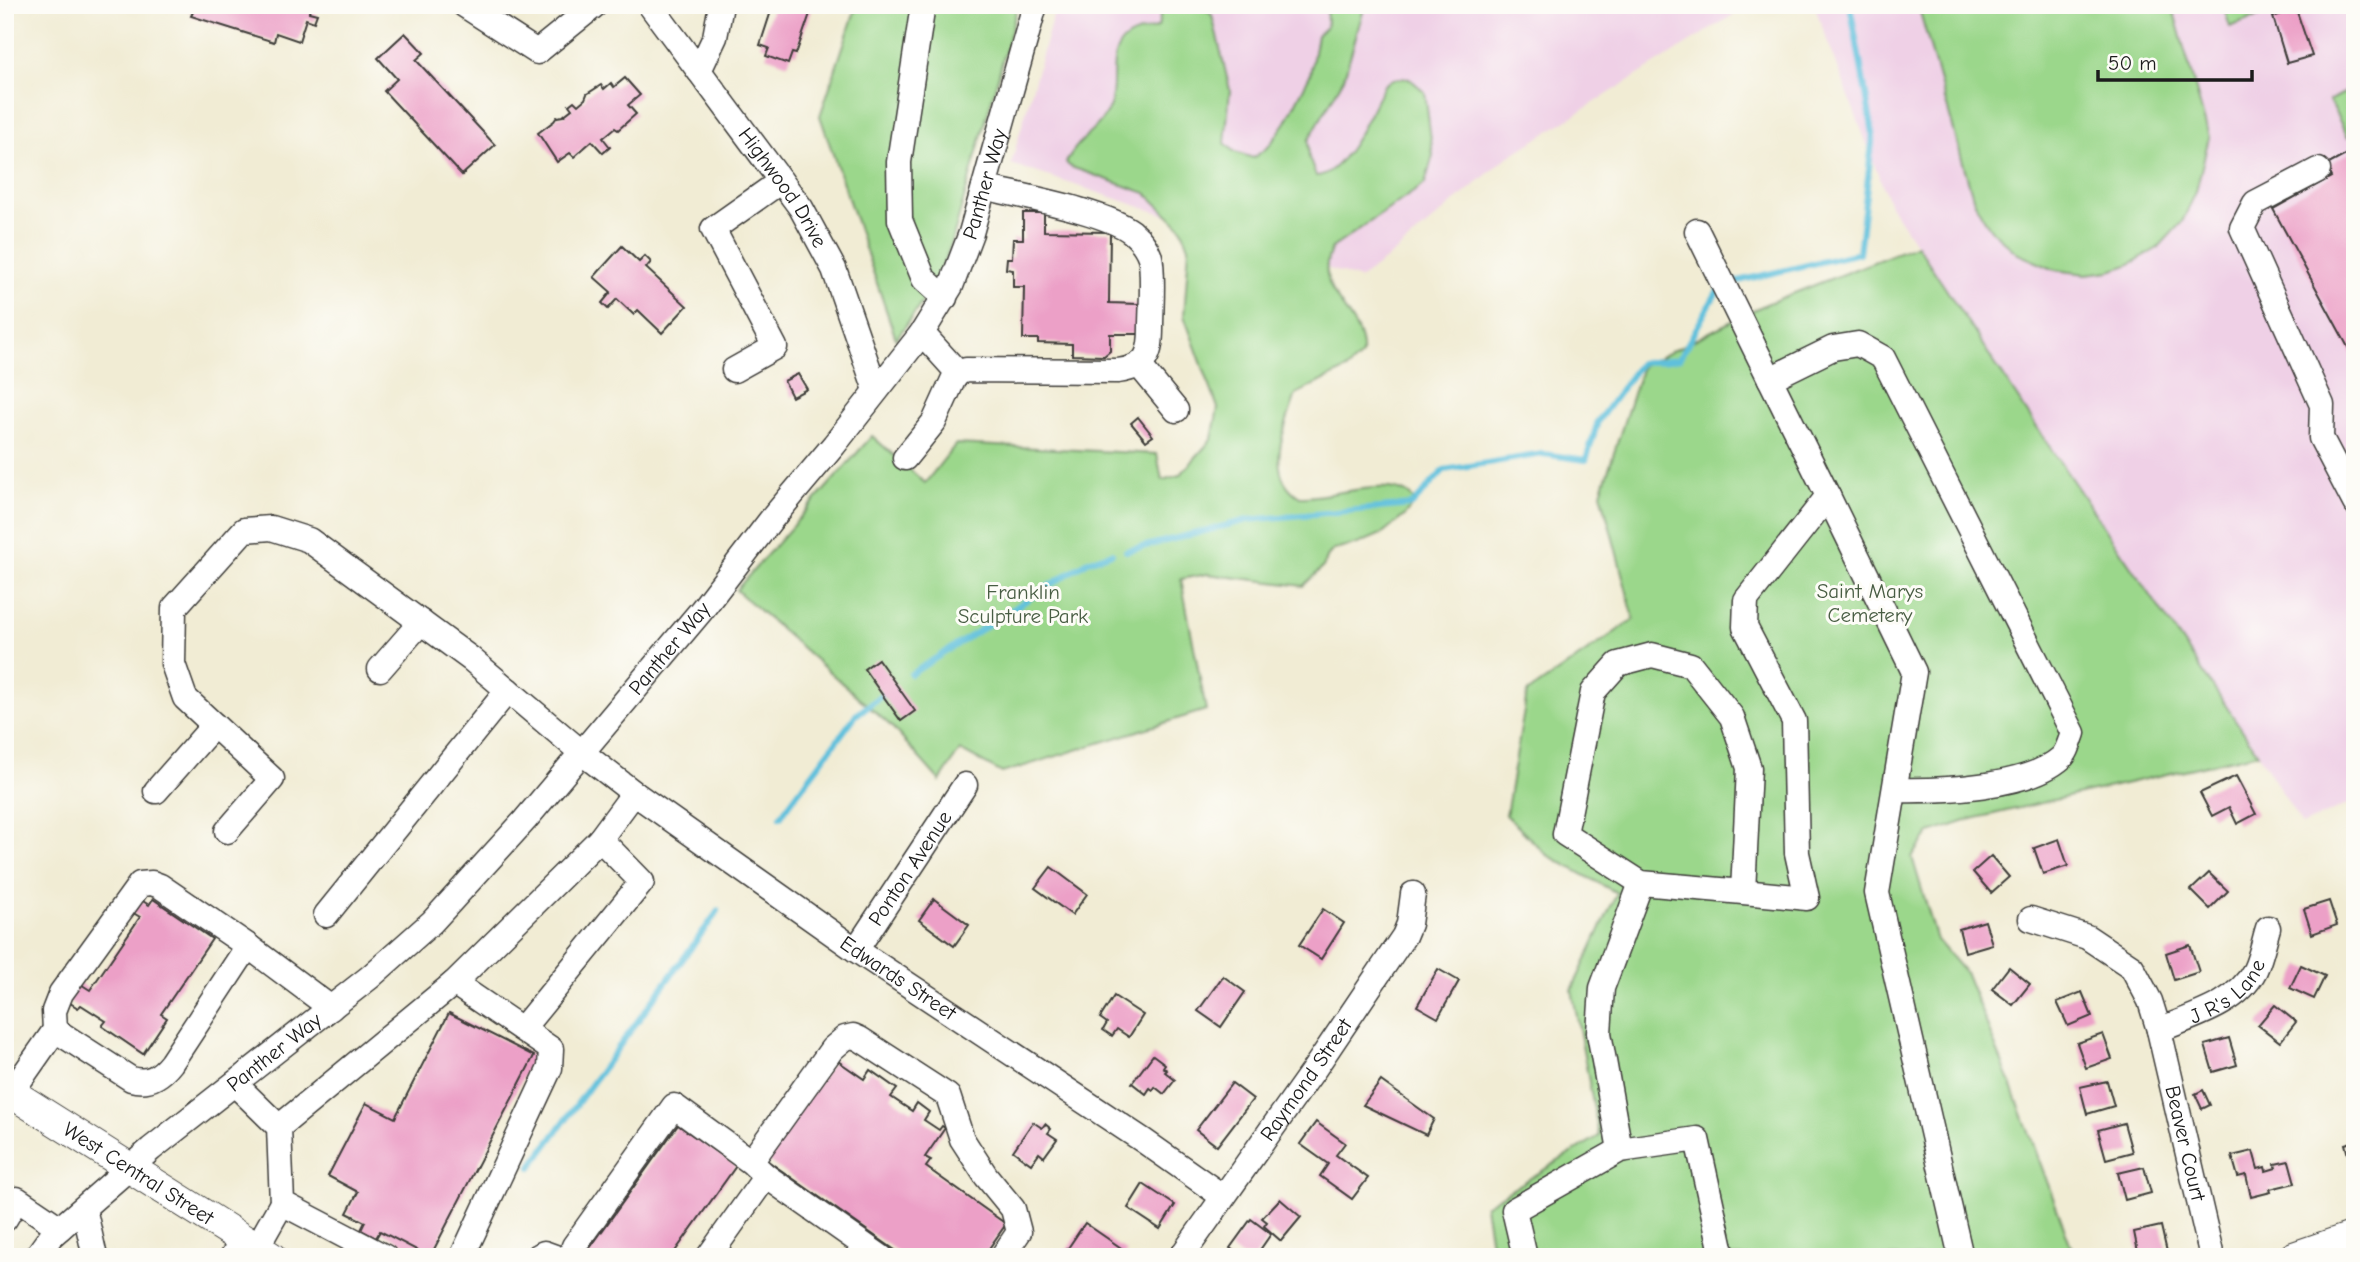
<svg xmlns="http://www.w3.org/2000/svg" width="2360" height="1262" font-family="'Comic Neue',sans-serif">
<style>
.built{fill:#efd0e6}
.green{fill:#9bd78b;stroke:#5c7a54;stroke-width:2}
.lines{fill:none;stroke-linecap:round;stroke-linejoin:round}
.stream{stroke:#5ec0dc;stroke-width:6}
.building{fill:#eca0c7}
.minor-casing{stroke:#3c3b38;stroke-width:27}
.major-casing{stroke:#3c3b38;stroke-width:32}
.minor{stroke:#fff;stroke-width:24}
.major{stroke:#fff;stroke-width:30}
.labels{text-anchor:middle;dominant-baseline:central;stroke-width:6;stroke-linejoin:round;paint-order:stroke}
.street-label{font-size:21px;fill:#1c1c1c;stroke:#fdfcf7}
.park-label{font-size:21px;fill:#485d43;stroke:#fdfcf7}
</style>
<rect width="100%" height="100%" fill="#fdfcf7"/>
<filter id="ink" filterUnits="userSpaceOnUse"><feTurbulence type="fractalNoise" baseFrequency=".0143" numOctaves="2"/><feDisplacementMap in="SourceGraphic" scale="14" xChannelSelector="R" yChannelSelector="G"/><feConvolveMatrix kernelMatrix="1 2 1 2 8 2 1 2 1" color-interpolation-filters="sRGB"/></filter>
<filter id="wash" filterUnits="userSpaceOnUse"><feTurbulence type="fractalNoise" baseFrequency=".00686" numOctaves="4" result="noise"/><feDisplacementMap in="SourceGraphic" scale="28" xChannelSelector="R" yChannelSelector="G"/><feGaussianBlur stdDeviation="1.57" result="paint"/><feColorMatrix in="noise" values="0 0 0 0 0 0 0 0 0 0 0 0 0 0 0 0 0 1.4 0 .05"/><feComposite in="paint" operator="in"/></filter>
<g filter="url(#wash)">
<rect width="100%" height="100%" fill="#f1ecd4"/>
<g class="built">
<polygon points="1056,5 1749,5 1505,159 1393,254 1360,279 1011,164"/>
<polygon points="1814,5 2355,5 2355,801 2302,825 2258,753 2053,452 1890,205"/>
</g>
<g class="green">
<polygon points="857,5 1018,5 951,245 933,287 896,339 820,116"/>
<path d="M 1163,5 L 1200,5 L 1212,15 L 1230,90 L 1225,143 L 1235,152 L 1253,158 L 1269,146 L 1286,122 L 1310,75 L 1317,35 L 1326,27 L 1327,23 L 1326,5 L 1365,5 L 1344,78 L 1308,141 L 1309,158 L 1316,176 C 1344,176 1372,108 1384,85 L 1393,79 L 1409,78 L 1425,92 L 1433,155 L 1425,184 L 1332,248 C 1309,293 1366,314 1362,355 L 1347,369 L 1296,394 C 1286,426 1262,474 1300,497 C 1327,499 1400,472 1415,502 L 1404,516 L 1384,533 L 1358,544 L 1334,550 L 1329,554 L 1323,567 L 1303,586 L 1207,574 L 1181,579 L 1206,710 L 1002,773 L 960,750 L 940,781 L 892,727 L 736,590 L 872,436 L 925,483 L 956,444 L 1157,454 L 1162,480 L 1180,475 L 1212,439 L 1218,408 L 1184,316 L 1189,247 L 1181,227 L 1146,193 L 1071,167 L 1066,163 C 1075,141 1100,129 1109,108 C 1119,86 1104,52 1128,37 C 1137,31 1149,31 1158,27 Z"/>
<polygon points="1918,5 2172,5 2209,137 2196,192 2182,222 2158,248 2128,265 2110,271 2086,274 2055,270 2018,254 1993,232 1983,217 1974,201"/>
<polygon points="2223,5 2288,5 2230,27"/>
<polygon points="2355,87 2355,134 2348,137 2329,101"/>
<polygon points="1917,245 2053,452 2258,753 1972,819 1930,833 1912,857 1937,940 1966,974 2013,1089 2075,1257 1493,1257 1485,1206 1599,1136 1572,990 1617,893 1547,855 1506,815 1527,693 1634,619 1601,493 1642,366 1766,304"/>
</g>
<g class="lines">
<g class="stream">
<polyline points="1730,283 1859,253 1873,134 1850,5"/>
<polyline points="1126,551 1248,520 1412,505 1444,470 1543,454 1586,460 1598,421 1640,363 1679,359 1718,290"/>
<polyline points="911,674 1088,561 1112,553"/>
<polyline points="780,817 856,715 881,696"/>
<polyline points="531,1167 718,911"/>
</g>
</g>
<g id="blocks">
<g class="building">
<polygon points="181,5 263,5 275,9 276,5 311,5 309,12 317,14 314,22 306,19 299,41 276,33 274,42 191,16 193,12 180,8"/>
<polygon points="773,5 813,5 796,54 792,53 788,64 766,56 769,48 760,45"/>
<polygon points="2296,9 2312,56 2287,63 2273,17"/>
<polygon points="405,33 424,53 416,60 495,145 462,175 384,91 397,79 378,58"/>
<polygon points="625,78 640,95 628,105 636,114 618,130 615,128 603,138 610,147 603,153 592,141 574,157 570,153 557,162 538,133 554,121 557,117 563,116 572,109 569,105 574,101 578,105 585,99 587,94 601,85 604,89 611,83 614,87"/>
<polygon points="2355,150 2355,374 2351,368 2355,360 2273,209 2331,177 2325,166"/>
<polygon points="1023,213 1044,213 1044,231 1110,232 1109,303 1139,304 1139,334 1110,334 1110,351 1104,356 1072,355 1072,344 1038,343 1038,339 1023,339 1024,287 1013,287 1013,270 1006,269 1007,258 1012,258 1013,239 1023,239"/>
<polygon points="622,246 639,262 645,256 651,262 646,268 687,306 662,333 638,310 634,315 617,299 608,309 602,303 611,292 594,277"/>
<polygon points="798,374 807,389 792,397 784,381"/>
<polygon points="1138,417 1153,436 1146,441 1131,423"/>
<polygon points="878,659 915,711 901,721 864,669"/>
<polygon points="2236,776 2256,814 2237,824 2229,807 2212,816 2200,793"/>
<polygon points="2059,839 2068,866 2043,874 2034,848"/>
<polygon points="1991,856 2009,877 1991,893 1973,872"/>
<polygon points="1051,867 1087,894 1072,915 1035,888"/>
<polygon points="2209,873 2228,891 2210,909 2191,890"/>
<polygon points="138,898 149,905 153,899 212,939 161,1014 167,1018 143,1054 102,1026 106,1021 81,1005 78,1008 67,1001 79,983 90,990 140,917 130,911"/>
<polygon points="934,899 969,925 954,946 919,920"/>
<polygon points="2329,901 2337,925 2312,934 2304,909"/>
<polygon points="1323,909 1344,923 1321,959 1299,945"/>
<polygon points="1985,921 1992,944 1965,952 1959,929"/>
<polygon points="2190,945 2199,972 2174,980 2166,953"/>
<polygon points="2301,965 2325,976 2314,999 2290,988"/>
<polygon points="2009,967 2030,984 2013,1005 1992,989"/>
<polygon points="1438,969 1459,981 1438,1018 1417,1006"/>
<polygon points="1223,976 1245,992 1221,1027 1198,1011"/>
<polygon points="2082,992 2092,1016 2068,1026 2057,1002"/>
<polygon points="1114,996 1143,1015 1129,1037 1117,1029 1112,1036 1103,1030 1107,1023 1100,1018"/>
<polygon points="2275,1005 2296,1022 2280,1042 2258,1025"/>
<polygon points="449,1013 534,1056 430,1257 380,1231 376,1238 361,1230 365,1222 347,1213 358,1192 328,1176 366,1103 395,1118"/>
<polygon points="2103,1034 2112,1059 2086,1068 2077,1043"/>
<polygon points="2229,1038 2237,1065 2213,1072 2205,1045"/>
<polygon points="1153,1055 1165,1064 1163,1067 1167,1070 1165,1072 1175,1080 1164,1094 1155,1087 1153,1090 1150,1088 1146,1094 1132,1083"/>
<polygon points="835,1059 864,1079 870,1070 897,1089 891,1097 912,1111 917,1103 929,1112 924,1120 939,1130 942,1126 945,1128 925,1157 931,1160 926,1167 1006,1224 983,1257 905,1257 765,1159"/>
<polygon points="1381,1081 1434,1119 1426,1135 1363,1105"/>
<polygon points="2107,1081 2114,1106 2087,1114 2080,1087"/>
<polygon points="1232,1083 1253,1099 1217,1146 1196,1130"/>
<polygon points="2203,1090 2210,1105 2202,1109 2195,1094"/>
<polygon points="1033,1122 1042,1128 1045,1124 1051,1129 1048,1133 1057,1139 1044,1157 1039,1153 1031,1164 1013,1151"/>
<polygon points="1316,1122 1345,1143 1336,1155 1368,1178 1352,1199 1320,1176 1328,1164 1300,1144"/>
<polygon points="2124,1123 2132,1152 2106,1159 2098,1130"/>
<polygon points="678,1125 736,1166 671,1257 587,1257 585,1255"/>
<polygon points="2355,1141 2355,1165 2351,1166 2345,1144"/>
<polygon points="2253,1151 2258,1169 2265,1167 2266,1171 2276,1168 2275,1164 2289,1161 2295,1183 2270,1189 2271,1192 2251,1197 2246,1175 2238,1177 2232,1156"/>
<polygon points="2144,1167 2151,1193 2125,1200 2118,1173"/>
<polygon points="1143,1184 1175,1205 1160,1229 1128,1208"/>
<polygon points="1280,1199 1301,1217 1281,1241 1264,1226 1267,1222 1262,1218"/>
<polygon points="1251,1219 1271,1234 1255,1257 1242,1257 1230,1248"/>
<polygon points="1085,1223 1127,1252 1123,1257 1062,1257"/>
<polygon points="2161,1226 2167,1252 2139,1257 2134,1232"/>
</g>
</g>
</g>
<g filter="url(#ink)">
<use href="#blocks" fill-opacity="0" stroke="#3c3b38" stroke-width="2"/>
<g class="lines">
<g class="minor-casing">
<g id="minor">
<polyline points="464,5 537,52 595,5"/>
<path id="s1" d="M 650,5 L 801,208 L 834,269 L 876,390"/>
<polyline points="923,5 899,162 900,220 924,279 945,298"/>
<polyline points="699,71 715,37 721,5"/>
<polyline points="2318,170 2255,203 2242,228 2322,405 2321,438 2355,503"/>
<polyline points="1697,231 1770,379"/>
<polyline points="1139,365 1176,410"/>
<polyline points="734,370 775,347 713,229 781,181"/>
<path d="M 958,373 L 966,370 L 1118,371 C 1147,367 1151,355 1151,327 C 1151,310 1154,272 1150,257 C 1147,248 1139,238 1132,232 C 1105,211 1019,196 984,187"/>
<polyline points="905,458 934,422 953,380 958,373 922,333"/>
<polyline points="1828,496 1914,672 1877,893 1961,1257"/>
<polyline points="380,669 421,622"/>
<polyline points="156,791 214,725"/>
<path id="s2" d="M 227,831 L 272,779 L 185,698 L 173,664 L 174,608 L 244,530 L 271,528 L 309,540 L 471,659 L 581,752 L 634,793 L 856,950 L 1144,1141 L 1222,1196"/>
<polyline points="600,839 634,793"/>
<path d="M 1743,892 L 1641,883 L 1565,834 L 1593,692 L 1618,664 L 1652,655 L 1691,665 L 1732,717 L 1749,768 L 1743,892 L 1807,898 L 1797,853 L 1794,721 L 1745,627 L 1746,600 L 1828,496 L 1770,379 L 1833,348 L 1858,344 L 1883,358 L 2073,733 C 2070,741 2067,753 2061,758 C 2027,788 1940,791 1895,790"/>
<polyline points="326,915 508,690"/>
<path id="s3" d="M 2031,919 L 2087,937 L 2132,967 L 2150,1001 L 2159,1030 L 2212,1257"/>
<path id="s4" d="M 856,950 L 965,785"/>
<polyline points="454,983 600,839 642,882 522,1029"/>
<polyline points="55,1030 54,1011 61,993 140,884 152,883 160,886 248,946"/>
<path id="s5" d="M 2159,1030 C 2192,1016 2237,1005 2255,970 C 2261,957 2264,941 2268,928"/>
<polyline points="235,1084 279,1127 282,1203 385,1257"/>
<path d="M 11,1093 L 55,1030 L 131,1079 C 148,1084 160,1077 171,1063 L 248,946 L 331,1008"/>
<polyline points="279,1127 454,983 551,1049 550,1068 462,1257"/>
<polyline points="1620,1150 1697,1139 1723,1257"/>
<polyline points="766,1176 881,1257"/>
<polyline points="84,1208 95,1257"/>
<polyline points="5,1219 17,1199 60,1228"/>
<polyline points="256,1249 282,1203"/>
<polyline points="709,1256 766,1176 754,1165"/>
<path id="s6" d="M 36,1257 L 51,1236 L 151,1149 L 370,977 L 432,922 L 525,820 L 701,611 L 770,521 L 834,445 L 922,333 L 951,286 L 971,233 L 1035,5"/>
<polyline points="232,1257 242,1240"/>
<polyline points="537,1257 544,1253 555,1257"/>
<polyline points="570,1257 574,1246 674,1106 751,1162 832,1049 845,1038 853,1036 860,1039 948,1096 962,1139 986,1176 1013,1209 1019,1232 1002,1257"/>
<path id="s7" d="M 1181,1257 L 1315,1068 L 1404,936 L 1409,924 L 1413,894"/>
<polyline points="1525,1257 1514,1210 1620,1150 1599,1033 1602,988 1641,883"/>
</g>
</g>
<g class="major-casing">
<g id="major">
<path id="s8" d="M 5,1089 L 271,1257"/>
<polyline points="2294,1257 2355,1236"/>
</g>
</g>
<use href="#minor" class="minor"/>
<use href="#major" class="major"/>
</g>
</g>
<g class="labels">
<g class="street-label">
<text stroke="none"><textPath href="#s6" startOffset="1449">Panther Way</textPath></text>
<text stroke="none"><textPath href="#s1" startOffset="226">Highwood Drive</textPath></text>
<text stroke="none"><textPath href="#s6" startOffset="882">Panther Way</textPath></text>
<text stroke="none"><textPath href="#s4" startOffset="98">Ponton Avenue</textPath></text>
<text stroke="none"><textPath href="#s2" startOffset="1186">Edwards Street</textPath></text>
<text stroke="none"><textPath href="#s5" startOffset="80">J R's Lane</textPath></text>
<text stroke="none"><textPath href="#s6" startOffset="315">Panther Way</textPath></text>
<text stroke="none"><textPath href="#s7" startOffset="217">Raymond Street</textPath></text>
<text stroke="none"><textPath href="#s3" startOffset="298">Beaver Court</textPath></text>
<text stroke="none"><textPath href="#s8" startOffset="158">West Central Street</textPath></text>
</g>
<g class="park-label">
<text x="1870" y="591">Saint Marys<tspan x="1870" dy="24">Cemetery</tspan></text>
<text x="1023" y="592">Franklin<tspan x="1023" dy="24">Sculpture Park</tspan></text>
</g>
</g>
<rect width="2360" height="1262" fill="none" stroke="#fdfcf7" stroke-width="28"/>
<path d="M2098 70v10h154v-10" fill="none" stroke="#1c1c1c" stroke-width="3.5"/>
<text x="2108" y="70" font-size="21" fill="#1c1c1c" stroke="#fdfcf7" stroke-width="5" paint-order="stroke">50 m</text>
</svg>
